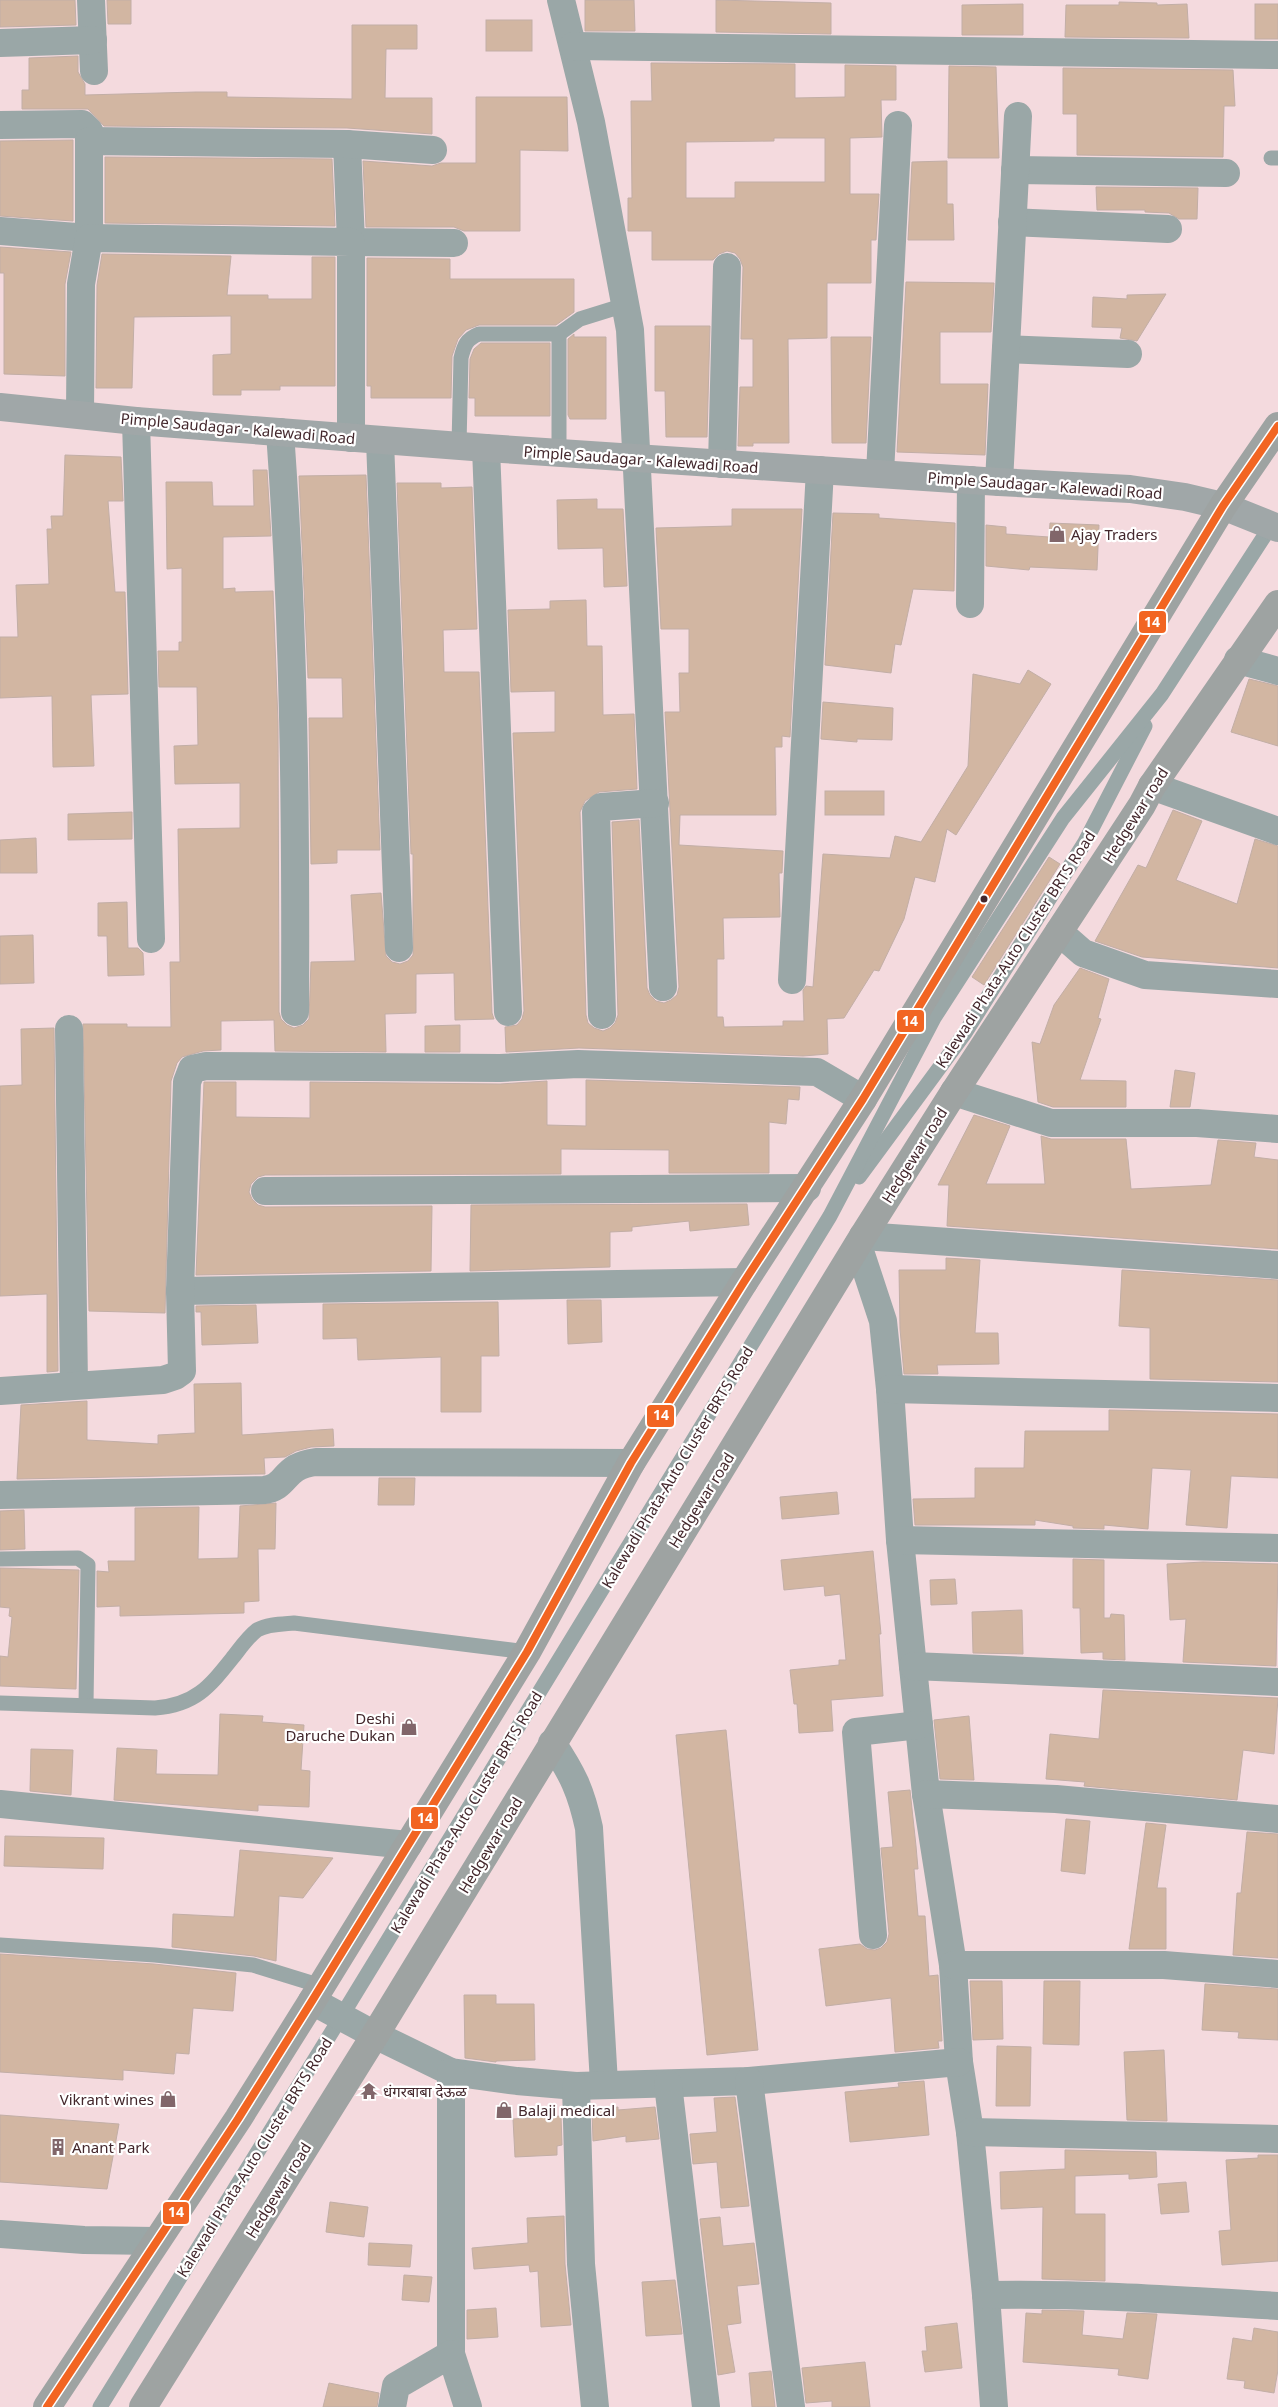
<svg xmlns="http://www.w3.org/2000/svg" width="1278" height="2407" font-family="'Noto Sans','Noto Sans Devanagari',sans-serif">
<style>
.building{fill:#d2b6a2;stroke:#c2aea6;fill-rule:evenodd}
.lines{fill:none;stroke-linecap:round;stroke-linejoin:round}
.service{stroke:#9aa7a7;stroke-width:15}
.minor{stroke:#9aa7a7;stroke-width:28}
.secondary{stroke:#a0a7a8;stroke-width:28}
.primary{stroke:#9ea3a2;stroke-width:28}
.bus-1-casing{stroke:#fff;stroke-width:11}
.bus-1{stroke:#f26522;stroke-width:8}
.bus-dot{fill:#43272c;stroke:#fff;stroke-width:2}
.labels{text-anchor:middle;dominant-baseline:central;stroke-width:4.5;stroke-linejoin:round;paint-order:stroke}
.street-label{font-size:15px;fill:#43272c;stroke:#fff}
.poi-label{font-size:15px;fill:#43272c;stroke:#fff;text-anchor:start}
.line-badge{stroke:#fff;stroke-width:2}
.badge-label{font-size:14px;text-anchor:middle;font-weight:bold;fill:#fff}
</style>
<rect width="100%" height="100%" fill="#f4dade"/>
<g class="building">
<polygon points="0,0 75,0 76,25 0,27"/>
<polygon points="107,0 131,0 131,24 108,24"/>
<polygon points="585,0 634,0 635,31 585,31"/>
<polygon points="716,0 831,3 831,34 716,32"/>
<polygon points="1119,2 1157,3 1157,5 1187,4 1189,38 1065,37 1066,5 1119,5"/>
<polygon points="1023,4 1023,35 962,35 962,5"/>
<rect x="1255" y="4" width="23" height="35"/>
<rect x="486" y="20" width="46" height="31"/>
<polygon points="352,25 417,25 417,49 386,49 385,98 432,98 432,134 347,128 104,126 88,109 22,109 22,90 29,90 29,58 78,56 78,72 85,84 85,95 196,92 227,92 227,97 352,99"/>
<path d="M 651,63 L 795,64 L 795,98 L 845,97 L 845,65 L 896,66 L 896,100 L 881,100 L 882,137 L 850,138 L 850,194 L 879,194 L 876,240 L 871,240 L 871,283 L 827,283 L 827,338 L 788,339 L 789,443 L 753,443 L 753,446 L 738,446 L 740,387 L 753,387 L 753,339 L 741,339 L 743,267 L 740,259 L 735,253 L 727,251 L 719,254 L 713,260 L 652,260 L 652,231 L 628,231 L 628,198 L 632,198 L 631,101 L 652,101 ZM 774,138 L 825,138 L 825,182 L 735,182 L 735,198 L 686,198 L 686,142 L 774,141 Z"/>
<polygon points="949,66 996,67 999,158 948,158"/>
<polygon points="1063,68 1233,70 1235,106 1224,106 1223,157 1077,155 1077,114 1063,114"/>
<polygon points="476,97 567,97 568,151 520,150 520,231 464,231 454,227 366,227 363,161 432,166 441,163 476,163"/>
<polygon points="73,140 73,221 0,216 0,141"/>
<polygon points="105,157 332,159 335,226 105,223"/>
<polygon points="947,161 947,204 953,204 954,240 908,240 912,162"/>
<polygon points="1096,187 1198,188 1197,219 1179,219 1169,213 1145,212 1145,210 1097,210"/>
<polygon points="0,247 71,252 65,284 65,376 4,374 4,273 0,273"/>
<polygon points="102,254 231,256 227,295 268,295 268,299 312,299 312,257 335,257 335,386 280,386 280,390 241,390 241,395 213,395 213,355 231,354 231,316 134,317 132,388 96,388 97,285"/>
<polygon points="367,258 450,259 450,279 574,279 574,312 556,325 479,325 466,330 458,339 452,356 451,398 371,398 371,386 367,386"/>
<polygon points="906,282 994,283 991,332 940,332 940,384 988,384 985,455 897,452"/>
<polygon points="1166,294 1137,341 1120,338 1122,328 1092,327 1093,297 1127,299 1127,295"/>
<polygon points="655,326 710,326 707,437 666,437 665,391 655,391"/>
<polygon points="574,334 574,337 606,337 606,419 570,419 568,415 568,339"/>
<polygon points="831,337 871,337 866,443 832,443"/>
<polygon points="481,343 550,343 550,416 475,416 475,398 469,398 470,359 474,349"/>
<polygon points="65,455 121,457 123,501 108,501 115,592 125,592 128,694 91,695 94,766 53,767 52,696 0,698 0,637 18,637 16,585 49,584 47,529 52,529 51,516 63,516"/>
<polygon points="253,470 267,470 271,536 223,537 223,589 235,588 235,592 273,591 278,722 279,1012 281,1019 287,1025 294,1028 303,1025 309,1019 311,962 355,961 351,895 381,893 386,956 392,962 400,964 408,961 413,955 413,854 411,854 397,483 441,483 441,488 472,487 477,629 443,630 444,672 479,672 492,1013 494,1019 455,1020 454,973 416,974 416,1013 385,1014 386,1052 275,1051 274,1020 221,1021 221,1050 203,1051 182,1057 177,1063 171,1081 165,1313 89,1311 83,1024 127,1024 127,1027 171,1027 170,962 180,962 178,829 240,828 240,783 175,784 174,746 198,745 197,687 159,687 158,651 179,651 179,642 182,642 182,568 167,569 166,482 212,482 213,506 254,506"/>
<polygon points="366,475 380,850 337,850 337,863 311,864 309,718 343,718 342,678 308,678 299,476"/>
<polygon points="597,499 597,509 623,509 627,586 604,587 603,548 558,549 557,500"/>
<polygon points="732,509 802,509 790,737 782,736 782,747 775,747 776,815 680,815 679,845 783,851 782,873 779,873 780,917 723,918 724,959 717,959 717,1017 723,1017 724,1027 783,1026 783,1021 804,1021 803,990 806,986 813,987 823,854 890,858 895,836 921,842 968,766 973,674 1020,684 1028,670 1051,684 956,835 947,829 935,882 915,877 904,919 879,971 874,970 844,1018 827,1019 828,1054 803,1056 579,1048 506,1052 505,1027 517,1025 522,1019 524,1011 513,733 555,732 555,691 511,692 508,610 550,609 550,601 586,600 587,646 602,646 603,715 634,714 637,789 599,792 585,801 580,812 586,1015 588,1023 594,1028 603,1031 610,1028 615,1023 618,1015 612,822 639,820 647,988 650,995 656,1001 664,1003 671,1000 677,995 679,987 665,712 680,712 679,673 689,673 689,629 661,629 656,528 732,526"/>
<polygon points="833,513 879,514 879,518 955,523 954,591 913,589 901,645 895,644 891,673 825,665"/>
<polygon points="1050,523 1099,525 1097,570 1030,567 1029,570 986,566 986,525 1006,527 1006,534 1049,537"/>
<polygon points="1249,679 1278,686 1278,746 1231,732"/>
<polygon points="823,702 893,708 892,740 857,739 857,742 821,739"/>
<rect x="825" y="791" width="59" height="24"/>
<polygon points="1173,810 1202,821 1176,880 1237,904 1255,839 1278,846 1278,968 1142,957 1095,941 1138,865 1146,868"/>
<polygon points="132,812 132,839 68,840 68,814"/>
<polygon points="36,838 37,873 0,873 0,840"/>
<polygon points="1049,857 1060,864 984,985 972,977"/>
<polygon points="127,902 128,948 138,948 143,953 144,975 108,976 107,936 98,936 98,903"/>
<polygon points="33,935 34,983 0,984 0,936"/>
<polygon points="1080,968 1109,979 1098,1018 1101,1019 1080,1080 1126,1081 1126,1107 1053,1107 1038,1102 1032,1042 1040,1044 1054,1005"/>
<polygon points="460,1025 460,1052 425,1052 425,1026"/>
<polygon points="54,1028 58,1371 47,1372 47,1294 0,1296 0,1086 22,1085 21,1029"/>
<polygon points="1175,1070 1195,1073 1190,1107 1170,1107"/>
<polygon points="586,1080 800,1087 799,1100 788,1099 786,1124 769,1122 769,1173 669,1173 669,1150 561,1149 561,1174 265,1175 258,1177 251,1184 249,1192 252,1199 258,1205 265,1207 432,1206 431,1271 196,1275 204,1082 236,1082 236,1117 310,1118 310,1082 500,1084 547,1081 547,1125 586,1126"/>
<polygon points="974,1115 1010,1126 986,1184 1045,1184 1041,1136 1051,1139 1126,1139 1131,1189 1211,1185 1218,1140 1256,1143 1254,1157 1278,1160 1278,1249 947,1226 949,1185 938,1185"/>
<polygon points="747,1204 749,1225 690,1231 689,1221 632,1227 632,1231 610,1232 610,1267 470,1271 471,1205"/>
<polygon points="946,1258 980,1260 975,1333 998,1333 999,1364 937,1365 938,1374 904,1374 900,1329 899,1270 946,1270"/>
<polygon points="1122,1270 1278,1280 1278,1382 1150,1379 1150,1328 1119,1326"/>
<polygon points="567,1300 601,1300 602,1342 568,1344"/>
<polygon points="498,1302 499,1356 481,1356 481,1412 441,1412 441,1357 358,1360 357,1338 323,1339 323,1304"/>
<polygon points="256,1305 258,1343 202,1345 201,1312 196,1312 196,1306"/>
<polygon points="241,1383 242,1435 333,1429 334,1446 311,1447 296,1451 285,1457 264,1458 265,1474 262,1474 17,1479 21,1405 87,1401 87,1440 158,1444 158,1435 195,1433 194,1384"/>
<polygon points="1109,1410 1278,1414 1278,1478 1231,1476 1227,1528 1186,1525 1191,1470 1152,1468 1148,1529 1104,1525 1104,1529 1073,1528 1073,1526 1035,1520 1035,1525 915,1525 913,1499 975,1498 975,1468 1024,1468 1025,1431 1109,1431"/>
<polygon points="379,1478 415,1478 414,1505 378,1505"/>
<polygon points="837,1492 839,1514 782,1519 780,1497"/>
<polygon points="276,1503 275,1549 258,1549 259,1601 244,1602 244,1613 120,1616 120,1606 97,1607 97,1571 109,1572 108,1561 135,1561 135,1508 199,1507 198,1559 238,1558 240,1506"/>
<polygon points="24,1510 25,1549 0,1550 0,1511"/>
<polygon points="873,1551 881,1634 879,1634 883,1696 831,1700 833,1731 799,1733 797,1704 794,1704 790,1670 839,1665 839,1660 846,1660 840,1594 825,1596 824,1586 784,1590 781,1560"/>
<polygon points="1073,1559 1104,1560 1104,1618 1110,1618 1111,1614 1124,1615 1125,1660 1103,1659 1103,1652 1081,1653 1080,1608 1073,1608"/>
<polygon points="1203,1562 1278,1564 1276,1666 1183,1662 1186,1619 1170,1620 1167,1564"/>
<polygon points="0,1568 79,1570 76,1689 0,1686 0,1656 8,1657 12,1617 9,1616 10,1608 0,1607"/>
<polygon points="955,1579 957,1604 931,1605 930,1580"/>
<polygon points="1022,1610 1023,1654 973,1653 972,1612"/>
<polygon points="1103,1690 1278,1698 1274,1754 1243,1750 1237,1800 1084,1786 1085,1782 1046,1779 1050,1734 1099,1739"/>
<polygon points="220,1714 263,1716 262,1722 304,1725 301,1770 310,1771 309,1807 258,1805 258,1811 114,1800 117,1748 157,1750 156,1774 218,1775"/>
<polygon points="969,1716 974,1780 940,1779 934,1720"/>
<polygon points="726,1730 758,2050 707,2055 676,1735"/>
<polygon points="31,1749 73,1750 71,1795 30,1791"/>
<polygon points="910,1790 916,1846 918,1869 914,1869 918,1916 925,1916 929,1976 938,1975 942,2041 938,2041 939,2048 895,2052 891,1998 826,2006 819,1949 860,1944 867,1949 875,1950 881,1948 887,1942 889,1934 881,1848 893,1847 888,1792"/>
<polygon points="1066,1819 1090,1821 1085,1874 1061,1871"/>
<polygon points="1146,1823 1166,1825 1157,1888 1166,1888 1166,1949 1129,1949"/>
<polygon points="1247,1832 1278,1834 1278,1958 1233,1955 1237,1893 1241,1893"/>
<polygon points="5,1836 104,1838 103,1869 4,1866"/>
<polygon points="240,1850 333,1858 303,1898 279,1896 276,1961 254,1956 172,1947 173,1914 234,1917"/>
<polygon points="0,1954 154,1964 236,1973 233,2011 193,2008 189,2054 176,2053 174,2074 123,2070 123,2080 0,2072"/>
<polygon points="970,1981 1002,1981 1003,2039 973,2040"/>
<polygon points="1044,1981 1080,1981 1079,2045 1043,2044"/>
<polygon points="1205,1984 1278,1989 1278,2040 1238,2038 1239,2032 1202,2030"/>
<polygon points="464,1995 496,1995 496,2004 534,2004 535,2060 496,2061 496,2062 465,2058"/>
<polygon points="997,2046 1031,2047 1030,2106 996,2106"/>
<polygon points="1164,2050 1167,2121 1127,2120 1124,2052"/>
<polygon points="924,2081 929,2135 850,2142 845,2092 899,2087 898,2083"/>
<polygon points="735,2097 749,2206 721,2208 717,2162 693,2164 690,2134 717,2132 714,2098"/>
<polygon points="618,2107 618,2110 655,2107 659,2139 626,2142 626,2136 593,2141 592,2111"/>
<polygon points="0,2115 119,2124 107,2189 0,2182"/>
<polygon points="561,2116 562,2145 557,2146 557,2155 515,2157 513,2119"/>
<polygon points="1065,2150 1156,2152 1157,2177 1129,2179 1129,2174 1075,2176 1075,2214 1105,2214 1105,2281 1042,2279 1043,2207 1001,2209 1000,2172 1065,2169"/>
<polygon points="1258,2155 1278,2155 1278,2261 1222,2265 1219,2231 1231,2230 1226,2160 1258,2158"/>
<polygon points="1186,2182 1189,2212 1161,2214 1158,2184"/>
<polygon points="330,2202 368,2207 364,2237 326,2232"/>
<polygon points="564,2216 565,2264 571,2325 541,2327 538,2271 530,2272 529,2265 474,2269 472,2248 528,2243 527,2218"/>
<polygon points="720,2217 723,2246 754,2243 759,2284 737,2286 741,2323 727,2325 735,2372 718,2375 700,2219"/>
<polygon points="369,2243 412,2245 410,2267 368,2265"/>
<polygon points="404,2275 432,2277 429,2302 402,2300"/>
<polygon points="675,2280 682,2334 646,2336 642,2282"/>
<polygon points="496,2308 498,2337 467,2339 467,2310"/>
<polygon points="1042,2310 1084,2311 1082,2335 1123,2339 1127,2313 1157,2314 1148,2379 1118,2375 1119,2369 1023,2362 1026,2313 1042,2314"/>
<polygon points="957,2323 962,2368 925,2372 922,2351 927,2351 925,2327"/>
<polygon points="1254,2328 1278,2332 1278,2370 1274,2393 1244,2388 1245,2381 1227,2379 1233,2338 1252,2341"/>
<polygon points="865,2362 870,2407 832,2407 832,2401 806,2403 802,2368"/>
<polygon points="771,2371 775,2407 752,2407 749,2373"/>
<polygon points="329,2383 379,2393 377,2407 323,2407"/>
</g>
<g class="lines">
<g class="service">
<polyline points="1271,158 1278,158"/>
<polyline points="559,334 559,453"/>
<path d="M 459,445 L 461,358 C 464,346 466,339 479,334 L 559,334 L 580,319 L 625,305"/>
<polyline points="859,1177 965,1033 1085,842 1145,726"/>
<polyline points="0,1559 78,1558 88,1565 86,1705"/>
<path d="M 0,1703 L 155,1708 C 196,1705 210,1686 234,1656 C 241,1647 248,1637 257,1630 C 267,1624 283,1624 294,1623 L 527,1652"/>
<polyline points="0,1945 155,1955 253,1965 321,1986"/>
<polyline points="100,2407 341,2017 830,1216 934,1018 1063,818 1162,694 1274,521"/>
</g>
<g class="minor">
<polyline points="91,0 94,71"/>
<polyline points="561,0 591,122 630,330 663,987"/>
<polyline points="0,43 93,40"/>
<polyline points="573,46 1278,55"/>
<polyline points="0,125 82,124 89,131 89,141"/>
<polyline points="347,144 351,242 454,243"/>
<polyline points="1015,170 1226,173"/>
<polyline points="1012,222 1168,229"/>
<polyline points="0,231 89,238 89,141 347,144 433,150"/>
<polyline points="1006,349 1128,354"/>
<polyline points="80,414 81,284 89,238 351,242 351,438"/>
<polyline points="136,421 151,939"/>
<path d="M 280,432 C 294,625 296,818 295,1012"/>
<polyline points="380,440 399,948"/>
<polyline points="486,448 508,1012"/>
<polyline points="722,464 727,267"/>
<polyline points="880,473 898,125"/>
<polyline points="999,482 1018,116"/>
<polyline points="970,604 971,480"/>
<polyline points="1238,660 1278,671"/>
<polyline points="1152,786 1278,831"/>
<polyline points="1059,932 1083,953 1145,975 1278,984"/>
<polyline points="792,980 820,470"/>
<polyline points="602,1015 596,812 601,807 655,803"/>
<polyline points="69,1029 74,1385"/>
<polyline points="954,1092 1051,1123 1197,1123 1278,1129"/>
<polyline points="265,1191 807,1188"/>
<polyline points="863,1236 1278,1265"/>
<polyline points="858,1245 883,1321 890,1389 900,1540 926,1794 953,1965 959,2062 970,2132 986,2295 994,2407"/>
<polyline points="180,1291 744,1282"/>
<polyline points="890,1389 1278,1398"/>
<polyline points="0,1391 163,1380 175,1376 182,1371 180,1291 187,1082 192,1069 206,1066 500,1068 578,1064 817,1072 863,1099"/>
<path d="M 0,1495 L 264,1490 C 282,1488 283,1476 296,1468 C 303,1464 309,1463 316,1462 L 631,1463"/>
<polyline points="900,1540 1278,1548"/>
<polyline points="913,1666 1278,1682"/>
<path d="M 552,1743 C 573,1774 581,1791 589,1828 L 604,2083"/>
<polyline points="926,1794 1056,1799 1278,1819"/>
<polyline points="0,1804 408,1845"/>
<polyline points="873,1935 856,1732 919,1725"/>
<polyline points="953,1965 1164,1965 1278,1974"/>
<polyline points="312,2001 375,2035 451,2072 517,2081 576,2086 749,2081 959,2062"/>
<polyline points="451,2072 451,2354"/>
<polyline points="749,2081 791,2407"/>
<polyline points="668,2084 706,2407"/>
<polyline points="576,2086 581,2264 595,2407"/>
<polyline points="970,2132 1278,2139"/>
<polyline points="0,2234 84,2240 156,2241"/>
<path d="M 986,2295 C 1083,2293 1181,2300 1278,2306"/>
<polyline points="392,2407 396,2386 451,2354 468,2407"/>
</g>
<polyline class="secondary" points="0,407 136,421 486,448 999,482 1130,489 1185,497 1223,506 1278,528"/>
<g class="primary">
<polyline points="47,2407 238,2119 312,2001 527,1652 631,1463 744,1282 863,1099 1223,506 1278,426"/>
<polyline points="143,2407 375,2035 863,1236 954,1092 1142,805 1152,786 1278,604"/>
</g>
<g class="bus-1-casing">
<polyline id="bus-1" points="47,2407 238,2119 312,2001 527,1652 631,1463 744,1282 863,1099 1223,506 1278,426"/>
</g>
<use href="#bus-1" class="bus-1"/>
</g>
<defs>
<g id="shop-bare" transform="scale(1.35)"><path d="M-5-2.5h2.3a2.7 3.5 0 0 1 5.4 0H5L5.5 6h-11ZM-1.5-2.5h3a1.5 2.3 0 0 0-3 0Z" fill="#81666a" stroke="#fff" stroke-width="2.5" paint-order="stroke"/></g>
<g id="temple-bare" transform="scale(1.35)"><path d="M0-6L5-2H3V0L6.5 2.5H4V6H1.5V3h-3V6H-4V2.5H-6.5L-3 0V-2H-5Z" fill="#81666a" stroke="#fff" stroke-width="2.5" paint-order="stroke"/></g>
<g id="building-bare" transform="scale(1.35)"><path d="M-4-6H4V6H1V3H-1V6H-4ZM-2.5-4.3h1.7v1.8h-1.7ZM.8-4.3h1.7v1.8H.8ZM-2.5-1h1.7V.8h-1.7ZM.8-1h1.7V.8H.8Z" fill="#81666a" stroke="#fff" stroke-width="2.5" paint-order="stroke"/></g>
</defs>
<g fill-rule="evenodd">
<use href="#shop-bare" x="1057" y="534"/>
<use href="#shop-bare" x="409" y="1727"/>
<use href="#temple-bare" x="369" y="2091"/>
<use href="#shop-bare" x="168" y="2099"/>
<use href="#shop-bare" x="504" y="2110"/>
<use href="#building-bare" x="58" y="2147"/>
</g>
<circle class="bus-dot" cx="984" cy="899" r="4.5"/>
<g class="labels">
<g class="street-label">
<text transform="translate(238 428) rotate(5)">Pimple Saudagar - Kalewadi Road</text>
<text transform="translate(641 459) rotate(4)">Pimple Saudagar - Kalewadi Road</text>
<text transform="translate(1045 485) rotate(4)">Pimple Saudagar - Kalewadi Road</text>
<text transform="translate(1135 815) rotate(-58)">Hedgewar road</text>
<text transform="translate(1015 949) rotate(-57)">Kalewadi Phata-Auto Cluster BRTS Road</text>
<text transform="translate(914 1155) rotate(-58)">Hedgewar road</text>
<text transform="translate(677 1467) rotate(-59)">Kalewadi Phata-Auto Cluster BRTS Road</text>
<text transform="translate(701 1500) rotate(-58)">Hedgewar road</text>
<text transform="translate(466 1812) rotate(-59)">Kalewadi Phata-Auto Cluster BRTS Road</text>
<text transform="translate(490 1845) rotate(-59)">Hedgewar road</text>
<text transform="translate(254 2157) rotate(-58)">Kalewadi Phata-Auto Cluster BRTS Road</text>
<text transform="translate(278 2190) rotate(-58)">Hedgewar road</text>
</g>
<g class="poi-label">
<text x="1071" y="534">Ajay Traders</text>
<text x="395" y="1718" text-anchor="end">Deshi<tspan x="395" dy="17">Daruche Dukan</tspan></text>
<text x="383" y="2091">धंगरबाबा देऊळ</text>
<text x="154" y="2099" text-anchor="end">Vikrant wines</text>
<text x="518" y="2110">Balaji medical</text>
<text x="72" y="2147">Anant Park</text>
</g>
</g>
<g class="line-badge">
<rect x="1138" y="610" width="29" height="24" rx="5" fill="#f26522"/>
<rect x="896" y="1009" width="29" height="24" rx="5" fill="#f26522"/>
<rect x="646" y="1404" width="29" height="24" rx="5" fill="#f26522"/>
<rect x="410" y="1806" width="29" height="24" rx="5" fill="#f26522"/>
<rect x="162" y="2201" width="28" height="24" rx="5" fill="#f26522"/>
</g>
<g class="badge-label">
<text x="1152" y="627">14</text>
<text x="910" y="1026">14</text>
<text x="661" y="1420">14</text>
<text x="425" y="1823">14</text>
<text x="176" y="2217">14</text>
</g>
</svg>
